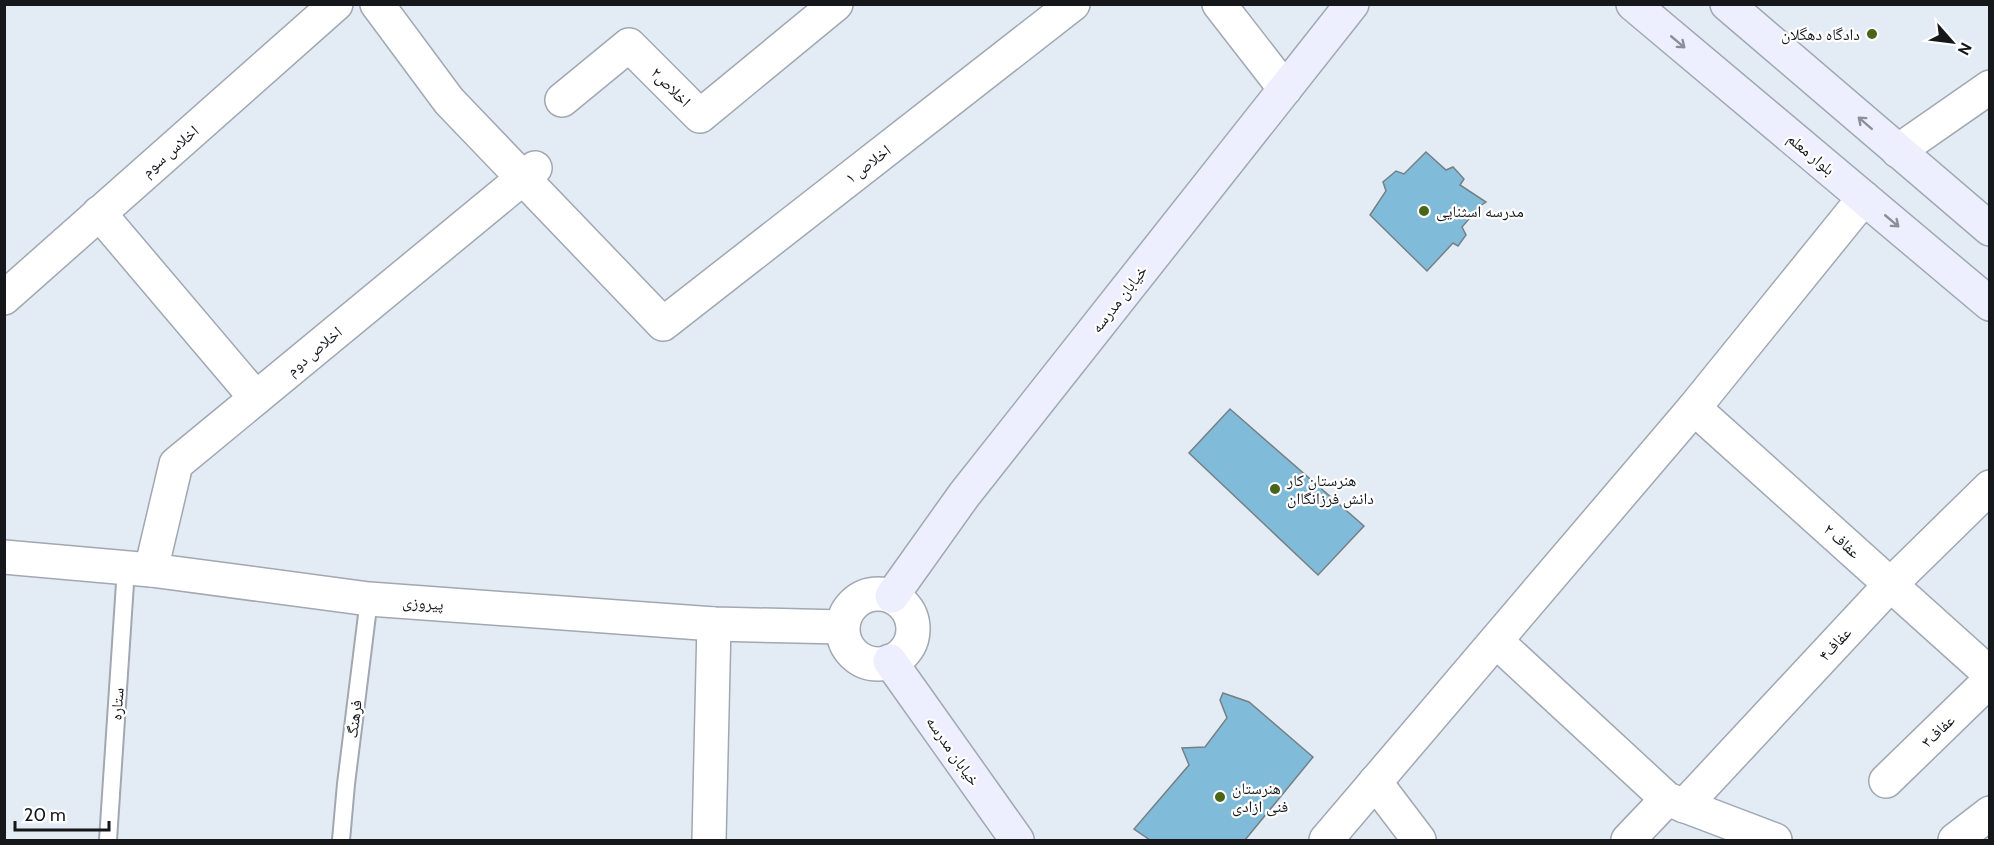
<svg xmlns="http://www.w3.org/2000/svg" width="1994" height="845" font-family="Cabin,'Noto Naskh Arabic',sans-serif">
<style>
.building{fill:#80bcda;stroke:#758085;stroke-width:1.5}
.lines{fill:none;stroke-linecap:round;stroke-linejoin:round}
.lane-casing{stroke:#a1a8b2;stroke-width:20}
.street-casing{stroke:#a1a8b2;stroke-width:36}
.secondary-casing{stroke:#a1a8b2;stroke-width:36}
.lane{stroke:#fff;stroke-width:16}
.street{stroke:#fff;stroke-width:33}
.secondary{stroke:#eeeffe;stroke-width:33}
.oneway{stroke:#8c8e98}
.poi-dot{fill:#486518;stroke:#fff;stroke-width:2}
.labels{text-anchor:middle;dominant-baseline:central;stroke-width:4.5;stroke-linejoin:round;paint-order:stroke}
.poi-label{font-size:16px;fill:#15171b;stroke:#fff;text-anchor:start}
.street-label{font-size:16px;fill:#15171b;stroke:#fff}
</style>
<rect width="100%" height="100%" fill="#e3ebf5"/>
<g class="building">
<polygon points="1426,152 1446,170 1453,167 1464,179 1460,185 1486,202 1480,206 1462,227 1466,235 1458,246 1453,243 1427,271 1370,215 1386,191 1383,182 1396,171 1404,174"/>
<polygon points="1230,409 1364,526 1318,575 1189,453"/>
<polygon points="1223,693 1249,702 1313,757 1245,840 1150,840 1134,829 1189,765 1182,748 1205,747 1227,718 1220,700"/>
</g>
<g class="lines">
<g class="lane-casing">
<g id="lane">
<polyline points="108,840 126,568"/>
<polyline points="341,840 346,784 369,599"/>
</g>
</g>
<g class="street-casing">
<g id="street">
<polyline points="377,4 449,101 663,324 1073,4"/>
<polyline points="1219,4 1285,89"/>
<polyline points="562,100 629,45 700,116 836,4"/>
<polyline points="1898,151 1990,87"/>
<polyline points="99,213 256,398"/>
<polyline points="4,298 336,4"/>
<polyline points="1694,408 1990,674"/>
<polyline points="4,557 151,570 369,599 714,624 842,627"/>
<polyline points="151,570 176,464 535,168"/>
<circle cx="878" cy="629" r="35"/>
<polyline points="1496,641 1667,799 1775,840"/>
<polyline points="1886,781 1990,680"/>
<polyline points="1375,782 1419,840"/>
<polyline points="1684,806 1890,585 1990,487"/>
<polyline points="709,840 714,624"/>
<polyline points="1326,840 1694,408 1864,198"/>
<polyline points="1628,840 1667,799"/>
<polyline points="1955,840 1990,813"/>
</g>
</g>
<g class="secondary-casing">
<g id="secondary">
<polyline points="1633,4 1990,304"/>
<polyline points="1727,4 1990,229"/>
<polyline points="892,596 964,495 1352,4"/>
<polyline points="890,661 1017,840"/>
</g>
</g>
<use href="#lane" class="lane"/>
<use href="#street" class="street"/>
<use href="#secondary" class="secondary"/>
</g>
<defs><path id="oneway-shaft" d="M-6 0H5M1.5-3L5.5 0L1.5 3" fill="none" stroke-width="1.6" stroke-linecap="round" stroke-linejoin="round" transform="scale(1.5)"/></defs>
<g class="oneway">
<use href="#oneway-shaft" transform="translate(1678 42) rotate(40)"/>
<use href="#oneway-shaft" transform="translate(1865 123) rotate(-139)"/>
<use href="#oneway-shaft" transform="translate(1892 221) rotate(40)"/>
</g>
<g class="poi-dot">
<circle cx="1872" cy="34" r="6"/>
<circle cx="1424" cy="211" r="6"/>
<circle cx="1275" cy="489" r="6"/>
<circle cx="1220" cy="797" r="6"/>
</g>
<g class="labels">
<g class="poi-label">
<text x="1860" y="34" text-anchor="end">دادگاه دهگلان</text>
<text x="1436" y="211">مدرسه اسثنایی</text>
<text x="1287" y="480">هنرستان کار<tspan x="1287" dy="18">دانش فرزانگاان</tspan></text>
<text x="1232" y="788">هنرستان<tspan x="1232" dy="18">فنی ازادی</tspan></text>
</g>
<g class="street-label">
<text transform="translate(671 87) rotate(45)">اخلاص۲</text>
<text transform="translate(170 151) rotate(-41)">اخلاس سوم</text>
<text transform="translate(1811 154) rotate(40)">بلوار معلم</text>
<text transform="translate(868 164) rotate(-38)">اخلاص ۱</text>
<text transform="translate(1119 299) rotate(-52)">خیابان مدرسه</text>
<text transform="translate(314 351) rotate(-40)">اخلاص دوم</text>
<text transform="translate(1842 541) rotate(42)">عفاف ۲</text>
<text transform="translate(423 603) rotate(4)">پیروزی</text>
<text transform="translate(1835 644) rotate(-47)">عفاف۴</text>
<text transform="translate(117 704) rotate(-86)">ستاره</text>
<text transform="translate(354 719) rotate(-83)">فرهنگ</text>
<text transform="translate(1938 731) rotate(-44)">عفاف۳</text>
<text transform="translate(953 751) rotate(55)">خیابان مدرسه</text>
</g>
</g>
<rect width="1994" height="845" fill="none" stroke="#15171b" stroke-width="12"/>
<g transform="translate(1952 42) rotate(118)" stroke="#ffffff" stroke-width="4.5" paint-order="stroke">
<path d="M0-4.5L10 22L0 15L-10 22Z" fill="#15171b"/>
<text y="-9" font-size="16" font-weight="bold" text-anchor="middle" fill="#15171b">N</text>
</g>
<path d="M15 821v9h94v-9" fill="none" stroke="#15171b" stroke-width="3"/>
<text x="24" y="821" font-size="18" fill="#15171b" stroke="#ffffff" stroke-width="4.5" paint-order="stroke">20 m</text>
</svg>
